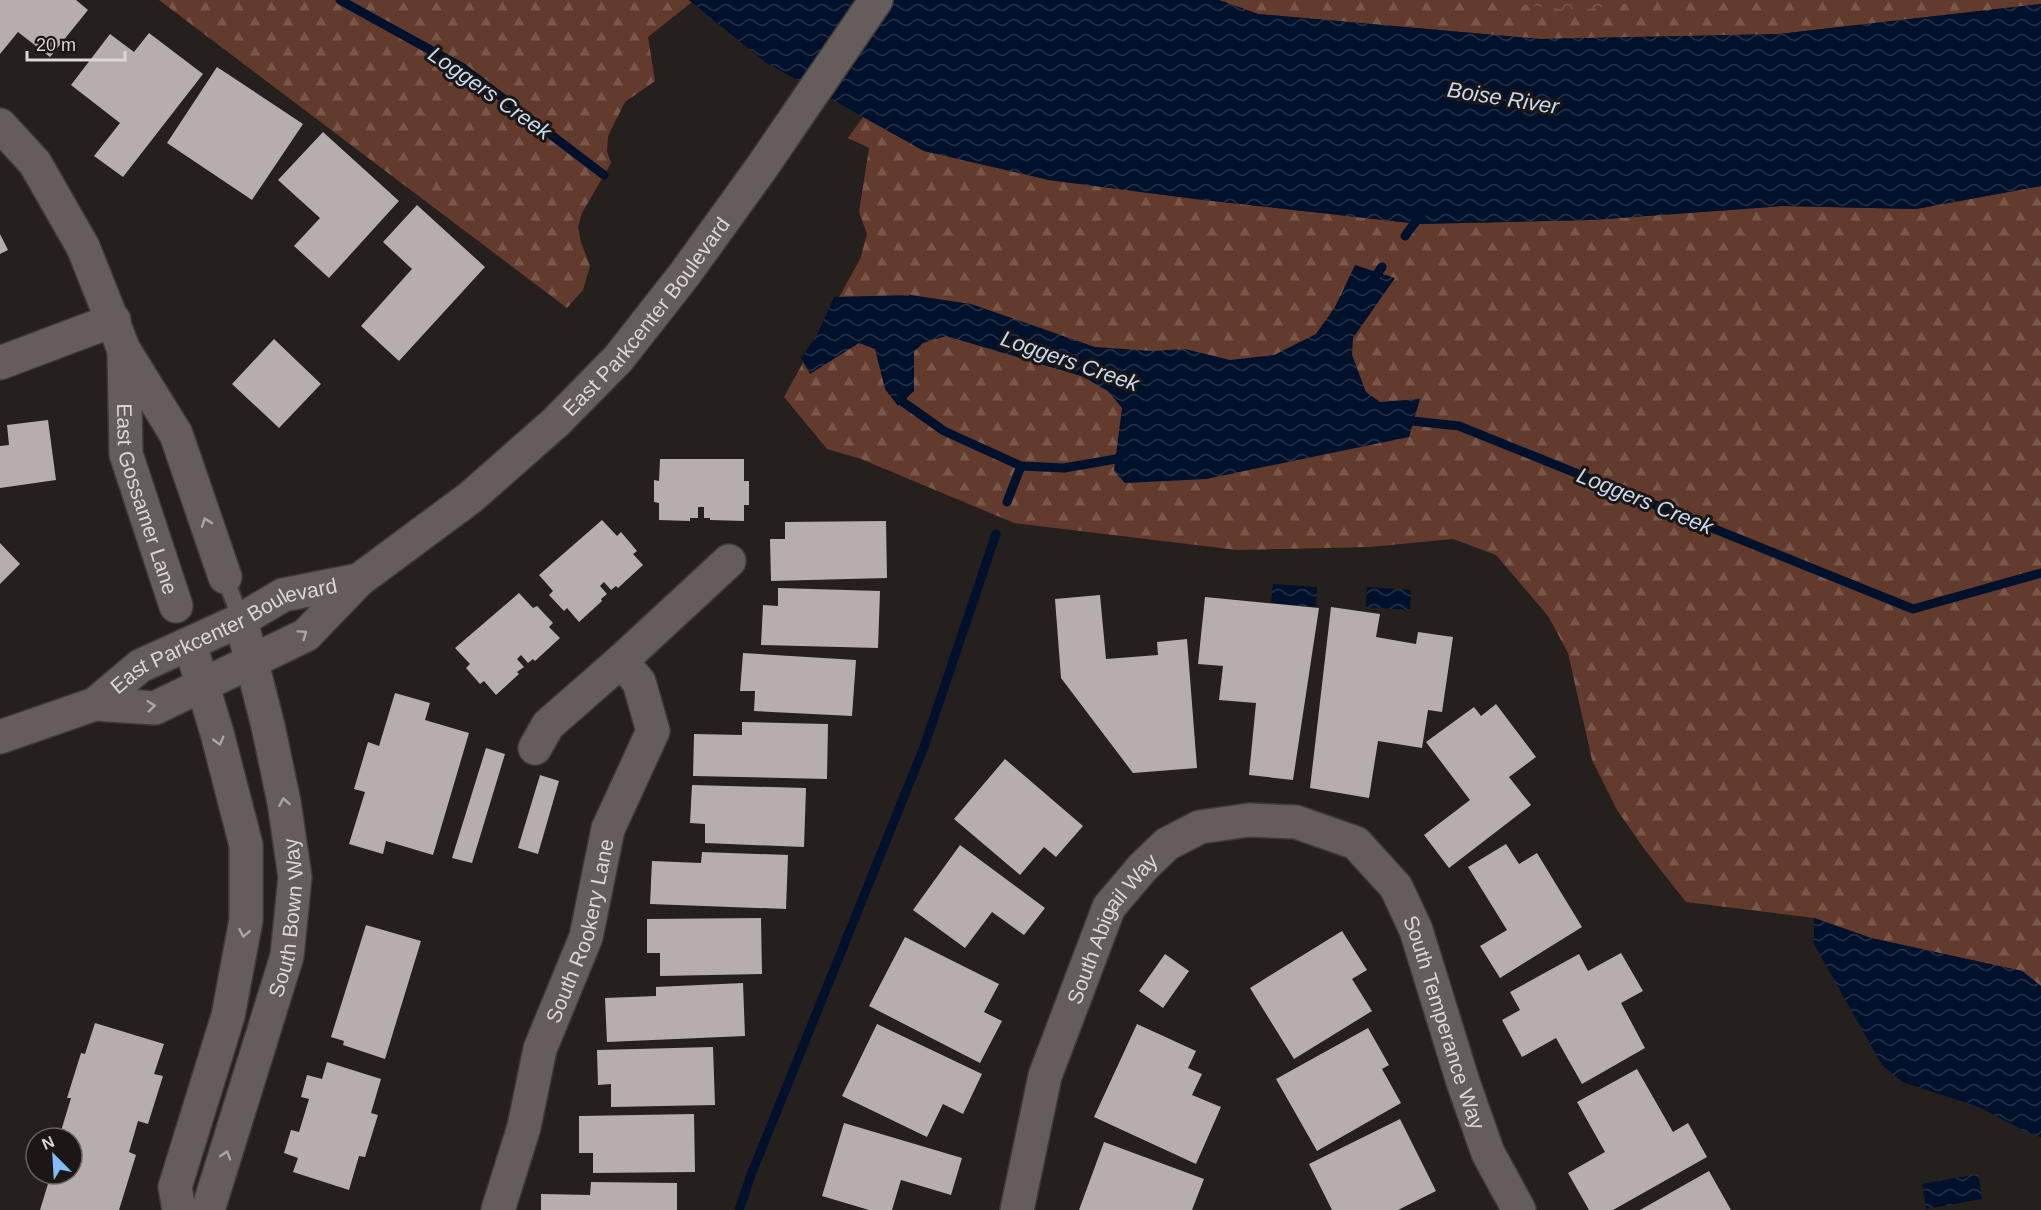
<svg xmlns="http://www.w3.org/2000/svg" width="2041" height="1210" font-family="Helvetica,sans-serif">
<style>
.forest{fill:url(#forest-firs)}
.park{fill:url(#park-crowns)}
.water{fill:url(#water-waves)}
.lines{fill:none;stroke-linecap:round;stroke-linejoin:round}
.stream{stroke:#00112b;stroke-width:9}
.building{fill:#b6aeac}
.service-casing{stroke:#3f3a39;stroke-width:20}
.minor-casing{stroke:#3f3a39;stroke-width:36}
.tertiary-casing{stroke:#3f3a39;stroke-width:36}
.secondary-casing{stroke:#3f3a39;stroke-width:36}
.service{stroke:#645d5b;stroke-width:16}
.minor{stroke:#645d5b;stroke-width:33}
.tertiary{stroke:#645d5b;stroke-width:33}
.secondary{stroke:#645d5b;stroke-width:33}
.oneway{stroke:#aba6a5}
.labels{text-anchor:middle;dominant-baseline:central;stroke-width:6;stroke-linejoin:round;paint-order:stroke}
.street-label{font-size:21px;fill:#dbd7d6;stroke:#1c1614}
.water-label{font-size:22px;font-style:italic;fill:#c5dbf4;stroke:#1c1614}
</style>
<defs>
<pattern id="forest-firs" width="22" height="20" patternUnits="userSpaceOnUse" patternTransform="scale(1.5)"><rect width="22" height="20" fill="#633b2d"/><path d="M5 1l3.5 6h-7zM16 11l3.5 6h-7z" fill="#79574b"/></pattern>
<pattern id="park-crowns" width="20" height="18" patternUnits="userSpaceOnUse" patternTransform="scale(1.5)"><rect width="20" height="18" fill="#633b2d"/><path d="M2 6a3 3 0 1 1 6 0M12 15a3 3 0 1 1 6 0" fill="none" stroke="#79574b"/></pattern>
<pattern id="water-waves" width="16" height="10" patternUnits="userSpaceOnUse" patternTransform="scale(1.5)"><rect width="16" height="10" fill="#00112b"/><path d="M0 5q4-4 8 0t8 0" fill="none" stroke="#253349"/></pattern>
</defs>
<rect width="100%" height="100%" fill="#251f1d"/>
<g class="forest">
<polygon points="159,0 689,0 692,2 648,37 655,81 625,102 608,136 607,151 611,163 582,213 578,227 581,242 590,266 583,290 567,308"/>
<polygon points="1219,0 2041,0 2041,4 1778,34 1540,39 1258,14"/>
<polygon points="863,117 924,151 1049,180 1195,199 1419,224 1592,220 1782,206 1916,209 2041,186 2041,986 2022,971 1871,938 1814,918 1686,902 1645,850 1617,810 1592,760 1568,653 1548,616 1496,555 1453,539 1370,547 1237,550 1014,523 861,459 827,449 784,397 860,259 867,234 859,212 869,148 848,138"/>
</g>
<polygon class="park" points="1485,0 1651,0 1576,11"/>
<g class="water">
<polygon points="689,0 1219,0 1258,14 1540,39 1779,34 2041,4 2041,186 1916,209 1782,206 1592,220 1419,224 1195,199 1049,180 924,151 765,62"/>
<polygon points="1355,265 1395,278 1353,338 1352,355 1366,392 1380,402 1420,399 1409,437 1206,479 1125,483 1114,471 1122,408 1108,391 1081,376 946,336 923,343 914,352 914,391 898,406 885,389 875,349 859,343 810,374 801,358 817,335 834,297 911,295 971,304 1095,347 1152,351 1185,349 1230,360 1274,355 1316,334 1335,307"/>
<polygon points="1273,584 1317,587 1316,607 1271,603"/>
<polygon points="1367,587 1411,590 1410,610 1366,607"/>
<polygon points="1814,918 1871,938 2022,971 2041,986 2041,1137 2030,1134 1979,1107 1902,1082 1882,1065 1814,944"/>
<polygon points="1978,1174 1982,1199 1926,1209 1922,1184"/>
</g>
<g class="lines">
<g class="stream">
<polyline points="340,0 463,68 604,175"/>
<polyline points="1405,236 1422,213"/>
<polyline points="1371,282 1382,267"/>
<polyline points="900,390 903,402 944,431 1021,466 1064,468 1116,459 1125,454"/>
<polyline points="1403,420 1459,426 1913,609 2041,573"/>
<polyline points="1007,502 1021,466"/>
<polyline points="739,1210 751,1175 924,747 996,534"/>
</g>
</g>
<g class="building">
<polygon points="0,0 76,0 88,10 50,57 18,32 0,54"/>
<polygon points="149,33 203,74 123,177 94,156 120,123 71,85 110,34 134,52"/>
<polygon points="217,67 303,124 252,200 167,143"/>
<polygon points="323,132 399,201 329,278 294,246 320,218 278,180"/>
<polygon points="417,205 485,267 399,361 361,326 412,269 383,242"/>
<polygon points="0,234 8,250 0,254"/>
<polygon points="274,339 321,384 279,428 232,384"/>
<polygon points="48,420 56,480 0,488 0,446 9,445 7,425"/>
<polygon points="660,459 744,459 744,481 749,481 749,505 744,505 744,521 710,520 710,518 704,518 704,507 698,507 698,518 690,518 690,521 659,520 659,503 654,502 654,480 659,481"/>
<polygon points="602,520 617,536 621,532 637,551 633,554 643,565 618,588 616,586 611,590 604,582 600,586 607,594 601,599 602,601 579,622 567,608 564,611 549,595 553,591 539,575"/>
<polygon points="886,521 887,578 771,581 770,539 785,539 785,522"/>
<polygon points="0,543 20,564 0,584"/>
<polygon points="778,588 880,591 878,648 761,645 763,605 778,606"/>
<polygon points="519,593 533,608 537,606 553,623 549,627 560,638 535,661 533,659 528,663 521,655 517,659 524,667 517,672 519,674 496,695 484,681 480,684 466,668 470,664 455,648"/>
<polygon points="1100,595 1106,659 1158,655 1157,642 1187,639 1197,768 1133,773 1061,678 1055,599"/>
<polygon points="1205,597 1319,608 1293,780 1249,775 1256,703 1219,700 1223,666 1198,664"/>
<polygon points="1331,607 1380,614 1376,637 1416,644 1418,632 1453,637 1442,712 1428,710 1422,748 1378,741 1369,798 1310,788"/>
<polygon points="743,653 856,660 852,716 754,711 755,691 740,691"/>
<polygon points="395,693 430,703 425,720 469,733 433,855 386,841 383,854 349,844 365,792 354,789 368,742 379,746"/>
<polygon points="1496,704 1536,757 1509,777 1531,805 1449,868 1424,835 1470,800 1426,742 1474,707 1481,716"/>
<polygon points="742,722 828,724 827,779 693,776 694,734 742,735"/>
<polygon points="486,748 505,754 472,863 452,858"/>
<polygon points="1005,759 1083,826 1056,857 1044,847 1020,875 954,819"/>
<polygon points="540,775 559,781 538,854 518,848"/>
<polygon points="692,785 806,788 804,847 705,843 705,824 690,823"/>
<polygon points="1506,844 1519,864 1537,853 1582,927 1500,978 1480,946 1507,930 1468,867"/>
<polygon points="960,845 1045,908 1024,935 992,912 965,948 913,910"/>
<polygon points="702,852 788,855 786,909 650,904 652,861 701,863"/>
<polygon points="761,918 762,974 660,976 660,953 647,953 647,919"/>
<polygon points="366,925 421,941 385,1059 343,1045 344,1041 331,1037"/>
<polygon points="1342,931 1367,970 1352,979 1372,1011 1294,1059 1250,988"/>
<polygon points="905,937 999,984 984,1012 1002,1021 980,1063 869,1006"/>
<polygon points="1621,953 1643,991 1621,1003 1645,1048 1582,1084 1556,1038 1522,1057 1502,1020 1520,1010 1510,992 1579,954 1588,971"/>
<polygon points="1165,954 1189,971 1163,1008 1139,991"/>
<polygon points="743,983 745,1036 607,1042 605,998 656,996 656,987"/>
<polygon points="95,1023 164,1044 154,1074 163,1076 148,1124 138,1121 129,1152 136,1155 119,1210 40,1210 51,1174 72,1174 72,1138 63,1138 65,1132 61,1131 71,1098 67,1098 81,1053 85,1054"/>
<polygon points="877,1024 982,1074 963,1114 943,1104 927,1137 842,1096"/>
<polygon points="1137,1024 1196,1051 1188,1068 1202,1074 1192,1095 1221,1107 1196,1164 1094,1117"/>
<polygon points="1368,1028 1389,1065 1382,1069 1401,1103 1317,1151 1276,1079"/>
<polygon points="713,1047 715,1105 611,1107 611,1084 598,1085 597,1050"/>
<polygon points="327,1062 381,1079 371,1113 378,1115 365,1157 359,1156 349,1190 293,1172 298,1158 284,1153 291,1130 299,1132 309,1099 301,1097 307,1075 322,1079"/>
<polygon points="1637,1069 1673,1132 1688,1123 1707,1157 1613,1210 1589,1210 1568,1173 1605,1152 1577,1102"/>
<polygon points="694,1114 695,1172 593,1173 593,1153 579,1153 579,1116"/>
<polygon points="1400,1119 1436,1191 1398,1210 1332,1210 1309,1164"/>
<polygon points="844,1123 962,1158 951,1195 901,1180 892,1210 869,1210 822,1196"/>
<polygon points="1104,1142 1204,1179 1192,1210 1079,1210"/>
<polygon points="1709,1171 1731,1210 1640,1210"/>
<polygon points="591,1182 677,1183 677,1210 541,1210 541,1194 590,1195"/>
</g>
<g class="lines">
<g class="service-casing">
<polyline id="service" points="225,577 241,620"/>
</g>
<g class="minor-casing">
<g id="minor">
<polyline points="0,125 35,163 83,247 124,350 176,434 225,577"/>
<path id="s1" d="M 124,350 L 126,454 L 176,606"/>
<polyline points="0,363 114,320"/>
<polyline points="535,748 548,725 621,661 729,561"/>
<path id="s2" d="M 498,1210 L 524,1127 L 540,1049 L 586,937 L 608,829 L 653,731 L 639,682 L 621,661"/>
<path id="s3" d="M 1017,1210 L 1045,1076 L 1109,907 L 1143,867 L 1167,844 L 1200,827 L 1249,820 L 1296,822 L 1356,843 L 1396,887 L 1416,930 L 1463,1082 L 1488,1153 L 1519,1210"/>
</g>
</g>
<g class="tertiary-casing">
<g id="tertiary">
<polyline points="179,1210 175,1187 228,1016 246,920 246,845 217,733 190,644"/>
<path id="s4" d="M 208,1210 L 287,956 L 295,877 L 284,802 L 268,726 L 241,620"/>
</g>
</g>
<g class="secondary-casing">
<g id="secondary">
<path id="s5" d="M 95,704 L 155,708 L 306,635 L 359,580 L 471,497 L 556,422 L 618,359 L 684,275 L 762,167 L 876,0"/>
<path id="s6" d="M 0,737 L 95,704 L 140,666 L 241,620 L 283,595 L 359,580"/>
</g>
</g>
<use href="#service" class="service"/>
<use href="#minor" class="minor"/>
<use href="#tertiary" class="tertiary"/>
<use href="#secondary" class="secondary"/>
</g>
<defs><path id="oneway-chevron" d="M-2-3.5L2.5 0L-2 3.5" fill="none" stroke-width="1.6" stroke-linecap="round" stroke-linejoin="round" transform="scale(1.5)"/></defs>
<g class="oneway">
<use href="#oneway-chevron" transform="translate(206 522) rotate(-109)"/>
<use href="#oneway-chevron" transform="translate(303 634) rotate(-35)"/>
<use href="#oneway-chevron" transform="translate(151 706) rotate(-6)"/>
<use href="#oneway-chevron" transform="translate(219 741) rotate(75)"/>
<use href="#oneway-chevron" transform="translate(284 802) rotate(-100)"/>
<use href="#oneway-chevron" transform="translate(244 933) rotate(101)"/>
<use href="#oneway-chevron" transform="translate(226 1155) rotate(-73)"/>
</g>
<g class="labels">
<g class="street-label">
<text stroke="none"><textPath href="#s5" startOffset="696">East Parkcenter Boulevard</textPath></text>
<text stroke="none"><textPath href="#s1" startOffset="152">East Gossamer Lane</textPath></text>
<text stroke="none"><textPath href="#s6" startOffset="249">East Parkcenter Boulevard</textPath></text>
<text stroke="none"><textPath href="#s4" startOffset="304">South Bown Way</textPath></text>
<text stroke="none"><textPath href="#s2" startOffset="292">South Rookery Lane</textPath></text>
<text stroke="none"><textPath href="#s3" startOffset="300">South Abigail Way</textPath></text>
<text stroke="none"><textPath href="#s3" startOffset="804">South Temperance Way</textPath></text>
</g>
<g class="water-label">
<text transform="translate(490 93) rotate(35)">Loggers Creek</text>
<text transform="translate(1503 98) rotate(9)">Boise River</text>
<text transform="translate(1070 361) rotate(19)">Loggers Creek</text>
<text transform="translate(1645 501) rotate(22)">Loggers Creek</text>
</g>
</g>
<g transform="translate(54 1156) rotate(336)"><circle r="28" fill="#1c1614" stroke="#686362" stroke-width="1.5"/>
<path d="M0-4.5L10 22L0 15L-10 22Z" fill="#84bcfb"/>
<text y="-9" font-size="16" font-weight="bold" text-anchor="middle" fill="#dbd7d6">N</text>
</g>
<path d="M27 51v9h98v-9" fill="none" stroke="#dbd7d6" stroke-width="3"/>
<text x="36" y="51" font-size="18" fill="#dbd7d6" stroke="#1c1614" stroke-width="4.5" paint-order="stroke">20 m</text>
</svg>
